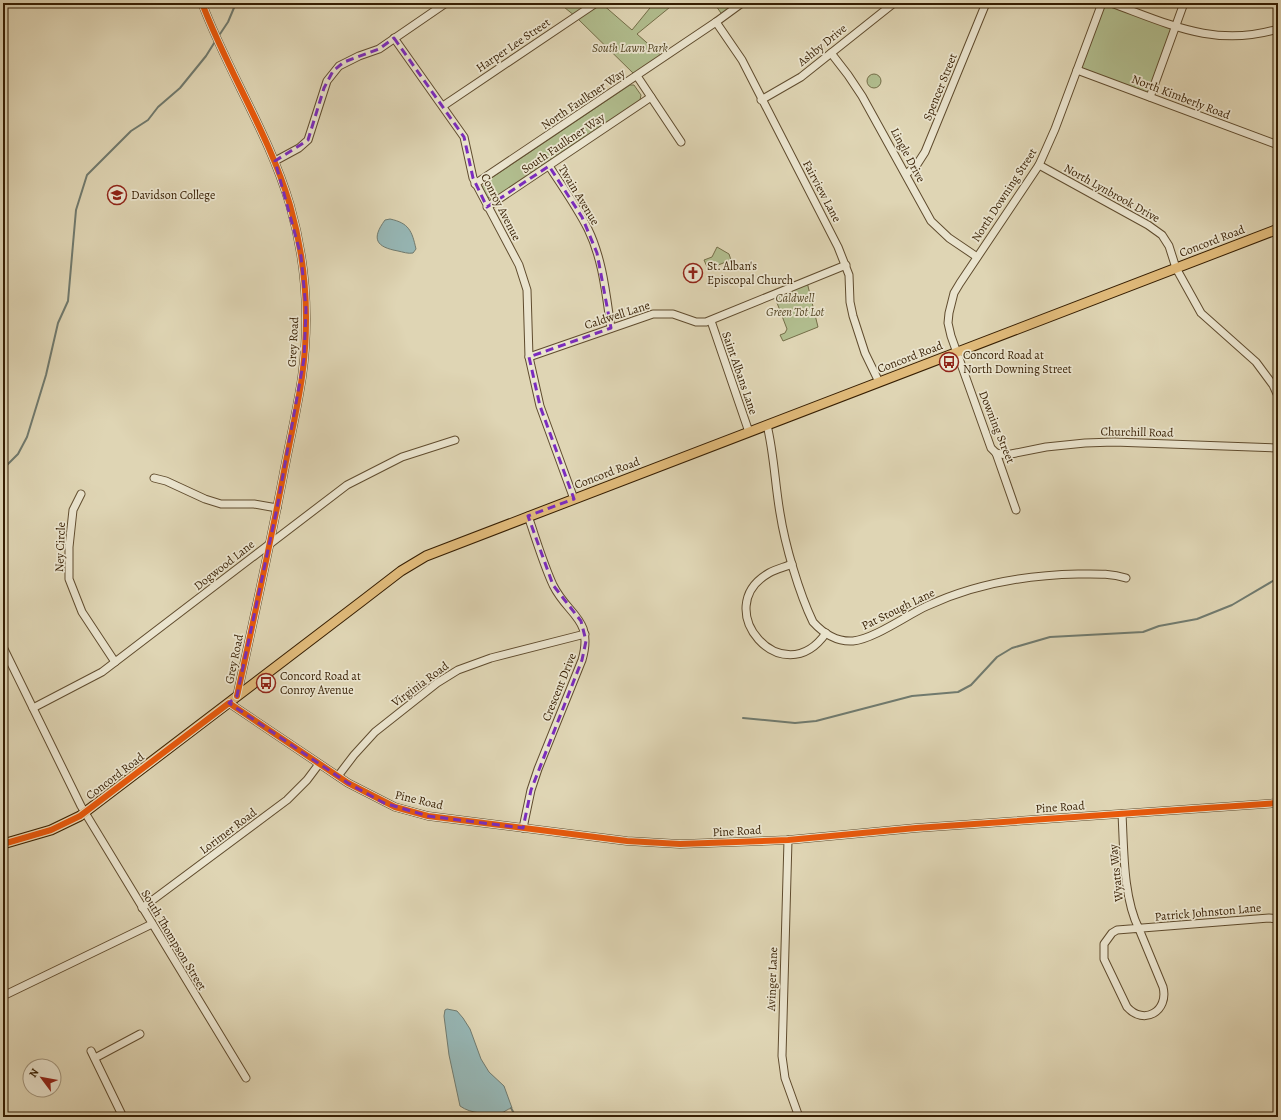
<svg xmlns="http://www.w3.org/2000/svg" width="1281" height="1120" font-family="Alegreya,serif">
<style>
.green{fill:#b1bd8e;stroke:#746e48}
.water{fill:#96b7b6;stroke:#707a6e}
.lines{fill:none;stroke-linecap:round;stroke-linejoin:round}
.stream{stroke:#707a6e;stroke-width:2}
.minor-casing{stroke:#604c2e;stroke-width:9}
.major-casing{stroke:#361e02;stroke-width:11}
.minor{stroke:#eae4ce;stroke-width:7}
.major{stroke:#e0ba7a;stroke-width:9}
.cycleway-casing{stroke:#eae4ce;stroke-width:8}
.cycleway{stroke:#e8590c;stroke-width:6}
.marked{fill:none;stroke:#7b2cbf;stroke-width:3;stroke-dasharray:8 5;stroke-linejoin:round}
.labels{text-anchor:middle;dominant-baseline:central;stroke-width:3.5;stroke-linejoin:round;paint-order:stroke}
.street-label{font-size:12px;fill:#361e02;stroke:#eae4ce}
.park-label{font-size:12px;font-style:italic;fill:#554625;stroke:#eae4ce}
.poi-label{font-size:12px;fill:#361e02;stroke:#eae4ce;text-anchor:start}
</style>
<rect width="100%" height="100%" fill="#dfd5b4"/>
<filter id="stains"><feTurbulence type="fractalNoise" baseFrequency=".005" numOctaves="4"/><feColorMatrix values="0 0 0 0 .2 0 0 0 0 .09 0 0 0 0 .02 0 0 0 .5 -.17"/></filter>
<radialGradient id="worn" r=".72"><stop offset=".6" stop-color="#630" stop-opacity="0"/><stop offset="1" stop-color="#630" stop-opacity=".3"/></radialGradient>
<g class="green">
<polygon points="559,3 595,3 575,16"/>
<polygon points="597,3 601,3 632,30 654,3 675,3 637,34 663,57 636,76 576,17"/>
<polygon points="714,3 740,3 723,16"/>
<polygon points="1103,3 1108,3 1174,27 1149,95 1078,70"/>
<circle cx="874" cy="81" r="7"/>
<polygon points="630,85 634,85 641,95 640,100 494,199 486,197 482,187 487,181"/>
<polygon points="717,247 729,254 731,260 708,269 704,260 712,257"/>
<polygon points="807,282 818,327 783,341 780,335 785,333 787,329 774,295"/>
</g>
<g class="water">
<path d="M 390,219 C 409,223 412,231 416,249 L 413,253 C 408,254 403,252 398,251 C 376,247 371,239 385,220 Z"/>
<path d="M 447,1009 L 457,1011 L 463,1018 L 470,1029 L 481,1059 L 489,1072 L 504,1086 L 512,1108 C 507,1109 505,1112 501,1113 C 487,1114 471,1114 460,1106 L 449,1055 L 444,1016 L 445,1010 Z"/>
</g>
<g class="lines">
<g class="stream">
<polyline points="220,34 228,22 236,3"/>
<polyline points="3,469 18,454 27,437 46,375 58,323 68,301 76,210 87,175 131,131 148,120 158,107 180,88 206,56 216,40"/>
<polyline points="743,718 795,723 816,721 912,696 958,692 971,685 997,657 1012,648 1050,637 1143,632 1159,626 1197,619 1232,605 1278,578"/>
<polyline points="511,1108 516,1117"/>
</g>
<g class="minor-casing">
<g id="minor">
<path d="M 202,3 C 228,72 269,134 290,205 C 306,261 310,319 302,377 C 297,411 289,444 283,477 C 269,550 253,623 237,696"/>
<path d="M 1111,3 C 1169,24 1215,48 1278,29"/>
<polyline points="716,22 742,60 838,247 849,275 850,302 853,316 865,353 879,382"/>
<polyline points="394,38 464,137 473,178 519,265 527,290 529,357 540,406 574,499"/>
<polyline points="831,53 848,75 862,96 931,221 949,238 977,257"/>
<polyline points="1077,70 1278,145"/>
<polyline points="637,76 681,142"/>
<polyline points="1150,97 1184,3"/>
<polyline points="761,100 801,77 894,3"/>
<polyline points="443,106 596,3"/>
<polyline points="275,161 299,148 308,140 327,81 339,66 359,56 379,49 446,3"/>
<polyline points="1039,165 1148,225 1162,235 1169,246 1176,268 1201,313 1256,362 1273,385 1278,396"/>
<path d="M 549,166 C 562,186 577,207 588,229 C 603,260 606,295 611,328"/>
<polyline points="906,174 916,166 925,152 986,3"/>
<polyline points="475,184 716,22 742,3"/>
<polyline points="487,207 651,97"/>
<polyline points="711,321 749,432"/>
<polyline points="529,357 653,314 673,314 696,322 706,322 846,265"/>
<path d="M 767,425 C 774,454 775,484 780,513 C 785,545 799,593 813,622 C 823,633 837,642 853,641 C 874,639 907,615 927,606 C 974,584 1026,575 1078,574 C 1094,574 1110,573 1126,578"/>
<polyline points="996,453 1006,455 1046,447 1085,443 1114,442 1278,448"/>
<polyline points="154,478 166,481 205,499 221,504 254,504 277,508"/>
<polyline points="81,494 73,510 69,547 69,579 82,612 115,662"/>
<polyline points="1016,510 996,453 991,448 951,336 948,323 949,313 954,293 960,283 1039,165 1055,129 1102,3"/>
<path d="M 792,564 C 785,567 776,569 769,573 C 708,608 783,695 826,633"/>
<polyline points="3,647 81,806 246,1078"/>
<polyline points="229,703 348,783 395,807 428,816 627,841 680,844 788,840 916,828 1278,803"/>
<polyline points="33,708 102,672 347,485 402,457 455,440"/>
<polyline points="338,776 354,755 375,732 437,683 458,670 491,658 585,634"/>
<path d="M 1122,814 C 1124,850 1123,897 1139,929 L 1163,987 C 1169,1011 1144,1026 1127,1007 L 1104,959 L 1104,944 L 1112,933 L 1117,930 L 1269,918 L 1278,919"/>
<path d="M 523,828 L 531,790 L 538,769 L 582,660 C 594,618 568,616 553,585 C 543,563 536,539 528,516"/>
<polyline points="788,840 782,1056 785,1078 799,1117"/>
<polyline points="142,908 287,800 307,780 319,764"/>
<polyline points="3,996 152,924"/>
<polyline points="91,1051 123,1117"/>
<polyline points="95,1058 140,1034"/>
</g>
</g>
<g class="major-casing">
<polyline id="major" points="3,844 51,830 80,816 362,601 401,571 426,556 1278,229"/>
</g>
<use href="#minor" class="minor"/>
<use href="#major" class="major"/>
<g class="cycleway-casing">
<g id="cycleway">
<path d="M 202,3 C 228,72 269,134 290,205 C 306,261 310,319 302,377 C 297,411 289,444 283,477 C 269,550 253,623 237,696"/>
<polyline points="3,844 51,830 80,816 229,703 348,783 395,807 428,816 627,841 680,844 788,840 916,828 1278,803"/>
</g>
</g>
<use href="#cycleway" class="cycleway"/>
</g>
<path class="marked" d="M 394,38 L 464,137 L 473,178 L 487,207 L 549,166 L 582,217 L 597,253 L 611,328 L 529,357 L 540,406 L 574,499 L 528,516 L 553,585 L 581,621 L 586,641 L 582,660 L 531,790 L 523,828 L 428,816 L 384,803 L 348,783 L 229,703 L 237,696 L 239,686 L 277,508 L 304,359 L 306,309 L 301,256 L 275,161 L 308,140 L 324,88 L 333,71 L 344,62 L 379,49 Z"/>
<defs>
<g id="university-ring" transform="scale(1)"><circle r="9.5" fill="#eae4ce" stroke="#8f2418" stroke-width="1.5"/><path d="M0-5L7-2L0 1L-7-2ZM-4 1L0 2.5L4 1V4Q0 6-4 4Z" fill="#8f2418"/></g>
<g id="church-ring" transform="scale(1)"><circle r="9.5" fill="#eae4ce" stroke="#8f2418" stroke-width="1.5"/><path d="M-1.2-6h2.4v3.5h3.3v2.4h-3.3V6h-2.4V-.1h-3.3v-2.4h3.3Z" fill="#8f2418"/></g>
<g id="bus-ring" transform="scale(1)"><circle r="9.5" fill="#eae4ce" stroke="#8f2418" stroke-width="1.5"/><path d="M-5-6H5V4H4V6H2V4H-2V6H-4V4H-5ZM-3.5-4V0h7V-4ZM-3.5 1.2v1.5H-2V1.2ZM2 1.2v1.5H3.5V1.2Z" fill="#8f2418"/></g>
</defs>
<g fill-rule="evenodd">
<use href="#university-ring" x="117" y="195"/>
<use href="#church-ring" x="693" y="273"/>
<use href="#bus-ring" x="949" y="362"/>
<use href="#bus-ring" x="266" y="683"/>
</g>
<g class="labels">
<g class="street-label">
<text transform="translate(513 45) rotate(-34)">Harper Lee Street</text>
<text transform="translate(822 45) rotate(-39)">Ashby Drive</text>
<text transform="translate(940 87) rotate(-68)">Spencer Street</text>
<text transform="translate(1181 97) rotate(21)">North Kimberly Road</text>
<text transform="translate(583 99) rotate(-34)">North Faulkner Way</text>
<text transform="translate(563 143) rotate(-34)">South Faulkner Way</text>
<text transform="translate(908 155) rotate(62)">Lingle Drive</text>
<text transform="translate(822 191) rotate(62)">Fairview Lane</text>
<text transform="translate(1112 193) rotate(29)">North Lynbrook Drive</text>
<text transform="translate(579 195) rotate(59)">Twain Avenue</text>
<text transform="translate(1004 195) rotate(-57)">North Downing Street</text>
<text transform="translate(501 207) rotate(63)">Conroy Avenue</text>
<text transform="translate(1212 241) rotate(-21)">Concord Road</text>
<text transform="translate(617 315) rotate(-18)">Caldwell Lane</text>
<text transform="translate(293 342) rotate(-87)">Grey Road</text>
<text transform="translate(910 357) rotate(-21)">Concord Road</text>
<text transform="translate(740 373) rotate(71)">Saint Albans Lane</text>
<text transform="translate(997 427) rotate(68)">Downing Street</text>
<text transform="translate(1137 432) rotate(1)">Churchill Road</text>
<text transform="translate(607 473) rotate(-21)">Concord Road</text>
<text transform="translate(60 547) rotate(-88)">Ney Circle</text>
<text transform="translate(224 565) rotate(-38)">Dogwood Lane</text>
<text transform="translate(898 609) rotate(-26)">Pat Stough Lane</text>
<text transform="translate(234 659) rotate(-78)">Grey Road</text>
<text transform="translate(420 684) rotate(-36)">Virginia Road</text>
<text transform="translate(559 687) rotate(-68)">Crescent Drive</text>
<text transform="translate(115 776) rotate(-37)">Concord Road</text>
<text transform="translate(419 800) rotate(13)">Pine Road</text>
<text transform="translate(1060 807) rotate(-4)">Pine Road</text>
<text transform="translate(228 831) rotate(-37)">Lorimer Road</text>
<text transform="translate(737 831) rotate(-3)">Pine Road</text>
<text transform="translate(1116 873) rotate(-96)">Wyatts Way</text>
<text transform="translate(1208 912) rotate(-5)">Patrick Johnston Lane</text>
<text transform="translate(174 940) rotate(59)">South Thompson Street</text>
<text transform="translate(772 979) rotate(-88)">Avinger Lane</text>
</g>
<g class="park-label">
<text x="630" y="48">South Lawn Park</text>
<text x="795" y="298">Caldwell<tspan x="795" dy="14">Green Tot Lot</tspan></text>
</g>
<g class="poi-label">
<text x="131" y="195">Davidson College</text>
<text x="707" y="266">St. Alban's<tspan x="707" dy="14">Episcopal Church</tspan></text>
<text x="963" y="355">Concord Road at<tspan x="963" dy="14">North Downing Street</tspan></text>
<text x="280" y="676">Concord Road at<tspan x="280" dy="14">Conroy Avenue</tspan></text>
</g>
</g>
<rect width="1281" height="1120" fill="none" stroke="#dfd5b4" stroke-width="16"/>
<rect x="4" y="4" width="1273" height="1112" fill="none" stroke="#361e02" stroke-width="2"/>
<rect x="8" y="8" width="1265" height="1104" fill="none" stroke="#361e02"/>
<g transform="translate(42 1078) rotate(302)"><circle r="19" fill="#eae4ce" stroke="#a2957c"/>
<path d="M0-3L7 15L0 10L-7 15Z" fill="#8f2418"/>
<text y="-6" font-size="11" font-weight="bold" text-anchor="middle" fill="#361e02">N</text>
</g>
<rect width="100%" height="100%" filter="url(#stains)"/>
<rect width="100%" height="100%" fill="url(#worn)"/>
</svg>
